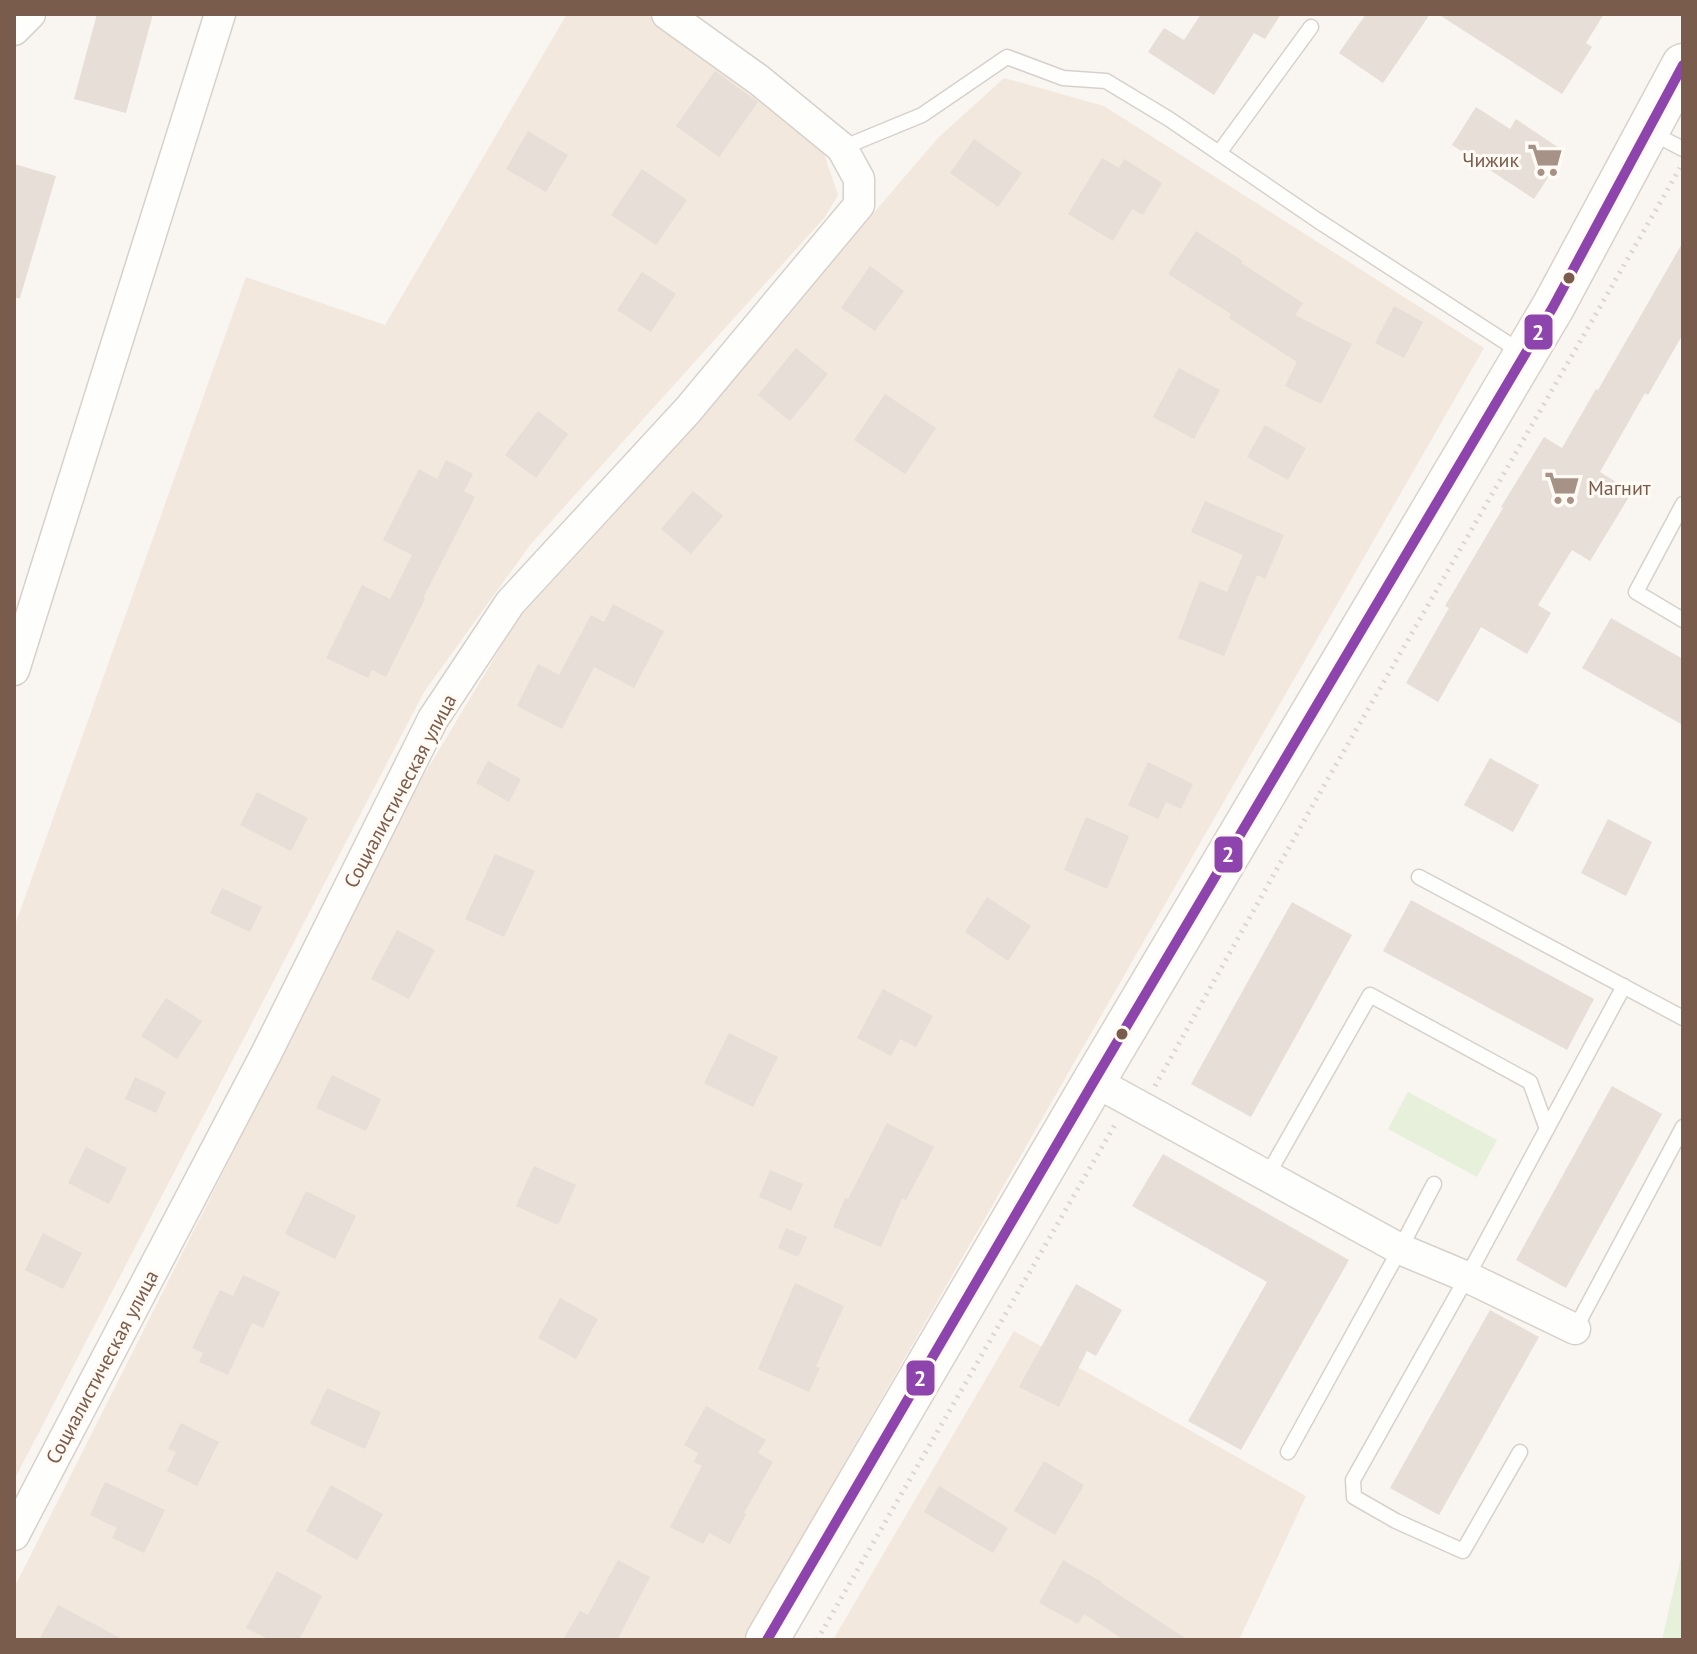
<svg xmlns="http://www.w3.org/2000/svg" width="1697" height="1654" font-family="'PT Sans',sans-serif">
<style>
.residential{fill:#f2e8de}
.green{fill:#e7f0db}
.building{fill:#e6ded7}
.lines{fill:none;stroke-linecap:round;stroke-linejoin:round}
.service-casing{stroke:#d7d1cb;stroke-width:17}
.minor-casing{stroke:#d7d1cb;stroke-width:33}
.secondary-casing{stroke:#d9d2cb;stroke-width:45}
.path{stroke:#dcd5d0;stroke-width:5;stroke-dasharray:2 6;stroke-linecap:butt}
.service{stroke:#fefefd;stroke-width:14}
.minor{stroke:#fefefd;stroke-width:30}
.secondary{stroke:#fefefd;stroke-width:42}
.bus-1-casing{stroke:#fffaf3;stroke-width:16}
.bus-1{stroke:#8e44ad;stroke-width:10}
.bus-dot{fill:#7a5c4d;stroke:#fffaf3;stroke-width:3}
.labels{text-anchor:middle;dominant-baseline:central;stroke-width:6;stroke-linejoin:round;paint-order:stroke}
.poi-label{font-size:20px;fill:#7a5c4d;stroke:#fffaf3;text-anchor:end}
.street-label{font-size:20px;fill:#7a5c4d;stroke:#fffaf3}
.line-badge{stroke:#fffaf3;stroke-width:3}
.badge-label{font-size:22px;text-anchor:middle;font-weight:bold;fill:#fff}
</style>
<rect width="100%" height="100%" fill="#f9f5f0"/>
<g class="residential">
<polygon points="567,14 646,14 701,52 822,148 838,195 825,217 530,545 424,692 14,1480 14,928 246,277 385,325"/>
<polygon points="1004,78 1104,106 1484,348 743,1640 14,1640 14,1588 418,785 517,620 616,513 938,138"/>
<polygon points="1014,1331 1306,1496 1239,1640 833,1640"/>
</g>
<g class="green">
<polygon points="1408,1092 1497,1140 1477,1177 1388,1129"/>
<polygon points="1683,1549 1683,1640 1662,1640"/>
</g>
<g class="building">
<polygon points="97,14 153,14 126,113 74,99"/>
<polygon points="1201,14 1281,14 1265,39 1254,33 1214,95 1148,52 1164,28 1184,40"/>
<polygon points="1366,14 1430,14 1383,83 1339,53"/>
<polygon points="1438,14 1604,14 1586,43 1592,47 1562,94"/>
<polygon points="715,71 758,102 719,157 676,126"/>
<polygon points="1476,107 1510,129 1516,119 1565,152 1534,199 1452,145"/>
<polygon points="528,131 568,155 546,192 506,169"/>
<polygon points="974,139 1022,173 998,207 950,173"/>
<polygon points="1102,158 1119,168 1124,159 1162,183 1143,215 1132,209 1113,241 1068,214"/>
<polygon points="14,164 56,176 20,298 14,298"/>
<polygon points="642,169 687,200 656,245 611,215"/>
<polygon points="1196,231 1243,261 1241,263 1303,303 1295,315 1352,344 1321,404 1285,386 1297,362 1229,318 1231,314 1168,274"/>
<polygon points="1683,242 1683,334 1648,395 1645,393 1600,472 1632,492 1590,561 1572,550 1538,605 1551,613 1527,654 1481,627 1438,702 1406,683 1449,608 1445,606 1503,508 1501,507 1544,437 1562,448 1596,389 1598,390"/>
<polygon points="870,266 904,291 875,331 841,308"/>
<polygon points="642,272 676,294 651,332 617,310"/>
<polygon points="1394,306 1423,322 1404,358 1375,343"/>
<polygon points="796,348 828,374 790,421 758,395"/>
<polygon points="1179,368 1220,390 1194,439 1153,417"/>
<polygon points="885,394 936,428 905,474 854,440"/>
<polygon points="538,411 568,434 536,478 505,455"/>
<polygon points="1265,425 1306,448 1288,480 1247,457"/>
<polygon points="446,460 473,474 464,491 475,497 423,598 425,599 386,677 372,670 368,678 326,658 362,585 390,599 412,555 383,540 419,469 437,479"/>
<polygon points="693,491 723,516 691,554 661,529"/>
<polygon points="1205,501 1284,535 1265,579 1257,575 1224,656 1178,638 1200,581 1227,592 1243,555 1191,532"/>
<polygon points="613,604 664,631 634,688 594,667 562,729 517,706 538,664 559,675 591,615 604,622"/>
<polygon points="1611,618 1683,659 1683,725 1582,668"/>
<polygon points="1490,758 1539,785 1513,832 1464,805"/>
<polygon points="488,761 521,779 509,802 476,783"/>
<polygon points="1148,762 1193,784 1181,809 1166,802 1158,819 1128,805"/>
<polygon points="257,792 308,818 291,851 240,825"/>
<polygon points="1086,817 1129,836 1107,889 1064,870"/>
<polygon points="1608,819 1652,842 1626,896 1581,873"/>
<polygon points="495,854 535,871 504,937 465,919"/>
<polygon points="222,888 262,907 250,932 210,913"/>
<polygon points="987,897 1031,926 1008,961 965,932"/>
<polygon points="1411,900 1594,999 1567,1050 1383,951"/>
<polygon points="1292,902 1352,935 1251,1117 1191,1084"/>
<polygon points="397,930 435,950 409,999 371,979"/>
<polygon points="883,989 933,1016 916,1047 900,1039 891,1056 857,1038"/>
<polygon points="166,998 202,1021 177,1059 141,1036"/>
<polygon points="729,1033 778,1057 753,1107 704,1083"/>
<polygon points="332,1075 381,1099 366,1131 316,1108"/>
<polygon points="135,1077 166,1092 156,1113 125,1099"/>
<polygon points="1612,1086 1662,1114 1566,1288 1516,1260"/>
<polygon points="887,1123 934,1147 906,1200 902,1198 881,1247 833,1227 845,1198 848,1199"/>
<polygon points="86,1147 127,1168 109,1204 68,1183"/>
<polygon points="1163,1154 1349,1260 1241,1450 1188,1421 1267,1282 1132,1206"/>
<polygon points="534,1166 576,1185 558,1225 516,1206"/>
<polygon points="770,1170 803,1184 791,1211 759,1197"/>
<polygon points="306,1191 356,1216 335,1259 285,1234"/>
<polygon points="786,1228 807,1237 798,1257 778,1248"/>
<polygon points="43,1233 82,1253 63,1289 25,1270"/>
<polygon points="243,1275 280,1292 263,1328 252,1323 228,1375 199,1362 203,1353 192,1348 220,1290 233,1296"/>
<polygon points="795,1283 844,1306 816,1366 820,1368 809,1392 758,1369"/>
<polygon points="1076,1284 1122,1310 1096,1356 1087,1351 1059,1407 1019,1387"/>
<polygon points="560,1298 598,1319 576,1359 538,1338"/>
<polygon points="1490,1310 1539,1337 1439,1515 1390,1488"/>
<polygon points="327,1388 381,1412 365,1449 310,1424"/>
<polygon points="706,1406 766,1440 758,1453 773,1462 744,1513 746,1514 730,1544 709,1533 703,1544 670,1527 702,1466 694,1462 698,1453 684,1445"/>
<polygon points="181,1423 219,1442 197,1486 167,1471 176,1452 168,1449"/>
<polygon points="1044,1461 1084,1485 1055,1535 1014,1511"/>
<polygon points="105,1482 165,1510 144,1553 112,1538 117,1528 90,1515"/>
<polygon points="331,1485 383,1514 357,1560 306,1531"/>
<polygon points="939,1486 1008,1528 993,1553 924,1512"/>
<polygon points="618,1560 650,1577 617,1640 563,1640 580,1611 588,1615"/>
<polygon points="1063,1560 1102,1582 1101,1583 1188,1640 1124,1640 1084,1614 1078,1624 1039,1603"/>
<polygon points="277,1571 322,1596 299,1640 270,1640 246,1628"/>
<polygon points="58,1605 124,1640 39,1640"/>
</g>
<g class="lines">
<g class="service-casing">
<g id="service">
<polyline points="1652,133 1683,149"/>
<polyline points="842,148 922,115 1007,57 1063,78 1106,81 1169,119 1317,220 1521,352"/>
<polyline points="1219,153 1311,27"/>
<polyline points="1683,504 1636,592 1683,620"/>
<polyline points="1419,877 1683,1018"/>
<polyline points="1267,1176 1370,995 1530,1082 1547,1129"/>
<polyline points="1575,1329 1683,1127"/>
<polyline points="1288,1452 1400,1249 1434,1184"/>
<polyline points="1520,1452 1463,1551 1396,1521 1354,1497 1353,1480 1467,1277 1624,986"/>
</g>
</g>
<g class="minor-casing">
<g id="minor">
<polyline points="14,30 30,14"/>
<polyline points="14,670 220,14"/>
<polyline points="1094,1081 1400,1249 1467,1277 1575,1329"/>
<polyline points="14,1535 266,1054 433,719 510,603 688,410 859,205 859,179 842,148 759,80 667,14"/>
</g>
</g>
<g class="secondary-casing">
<polyline id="secondary" points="767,1640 1094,1081 1553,307 1683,65"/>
</g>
<g class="path">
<polyline points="1155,1086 1314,803 1680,168"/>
<polyline points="817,1640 1117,1121"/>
</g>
<use href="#service" class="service"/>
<use href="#minor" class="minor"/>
<use href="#secondary" class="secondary"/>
<g class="bus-1-casing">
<polyline id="bus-1" points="767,1640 1094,1081 1553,307 1683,65"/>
</g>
<use href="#bus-1" class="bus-1"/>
</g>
<defs>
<g id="supermarket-bare" transform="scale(2.76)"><path d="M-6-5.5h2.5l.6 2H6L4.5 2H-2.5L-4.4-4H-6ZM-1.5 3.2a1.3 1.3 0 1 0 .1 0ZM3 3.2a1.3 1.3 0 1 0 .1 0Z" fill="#a69286" stroke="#fffaf3" stroke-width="2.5" paint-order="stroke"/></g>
</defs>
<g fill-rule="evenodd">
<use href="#supermarket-bare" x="1545" y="160"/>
<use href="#supermarket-bare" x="1562" y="488"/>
</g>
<g class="bus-dot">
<circle cx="1569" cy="278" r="7"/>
<circle cx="1122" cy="1034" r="7"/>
</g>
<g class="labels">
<g class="poi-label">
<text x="1519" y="160">Чижик</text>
<text x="1588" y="488" text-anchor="start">Магнит</text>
</g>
<g class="street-label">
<text transform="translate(400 791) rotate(-62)">Социалистическая улица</text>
<text transform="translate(102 1367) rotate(-62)">Социалистическая улица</text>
</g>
</g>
<g class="line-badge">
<rect x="1523" y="313" width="31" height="38" rx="8" fill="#8e44ad"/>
<rect x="1213" y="835" width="31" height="39" rx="8" fill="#8e44ad"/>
<rect x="905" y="1359" width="31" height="38" rx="8" fill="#8e44ad"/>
</g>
<g class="badge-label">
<text x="1538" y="340">2</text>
<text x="1228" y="862">2</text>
<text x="920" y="1386">2</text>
</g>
<rect width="1697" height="1654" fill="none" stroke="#7a5c4d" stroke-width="32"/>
</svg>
